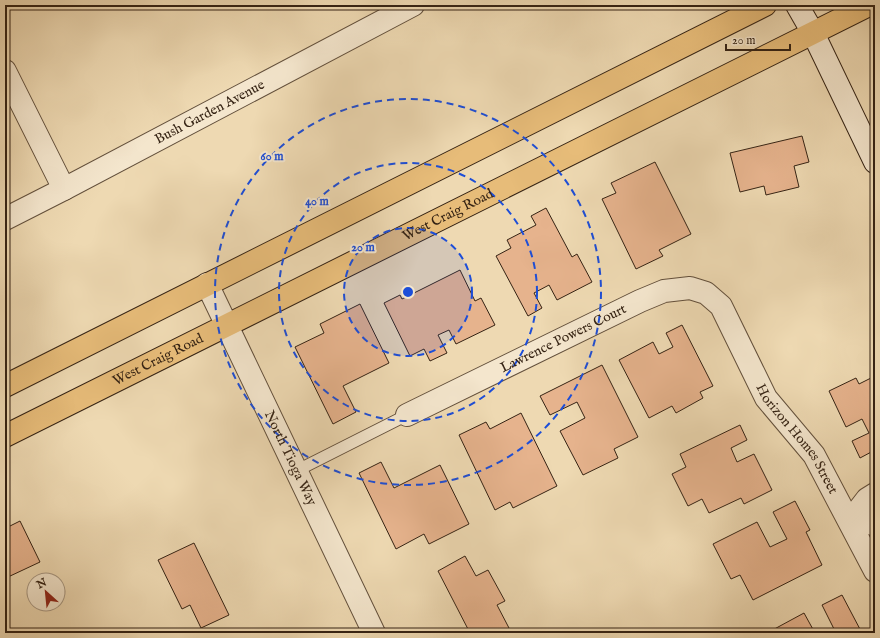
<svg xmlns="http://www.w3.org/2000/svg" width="880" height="638" font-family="'IM FELL English',serif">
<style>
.building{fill:#e6b38d;stroke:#352314}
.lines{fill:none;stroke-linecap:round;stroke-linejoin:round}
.lane-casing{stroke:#63503c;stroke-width:13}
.street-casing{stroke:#63503c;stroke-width:24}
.secondary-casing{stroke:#352314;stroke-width:24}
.primary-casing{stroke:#352314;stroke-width:24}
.lane{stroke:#f4e6cd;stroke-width:11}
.street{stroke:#f4e6cd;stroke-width:22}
.secondary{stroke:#f4e6cd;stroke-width:22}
.primary{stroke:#e7bc79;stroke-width:22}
.ring{fill:none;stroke:#1d4ed8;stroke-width:2;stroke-dasharray:7 5}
.labels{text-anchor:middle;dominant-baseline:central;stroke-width:4;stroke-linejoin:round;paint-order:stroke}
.street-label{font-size:14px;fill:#352314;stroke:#f4e6cd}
.centre{fill:#1d4ed8;stroke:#f4e6cd;stroke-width:2}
.ring-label{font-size:12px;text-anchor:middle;font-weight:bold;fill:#1d4ed8;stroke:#f4e6cd;stroke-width:4;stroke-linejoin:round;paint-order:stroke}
</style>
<rect width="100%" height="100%" fill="#eed9b2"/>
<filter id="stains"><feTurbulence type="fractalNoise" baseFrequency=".005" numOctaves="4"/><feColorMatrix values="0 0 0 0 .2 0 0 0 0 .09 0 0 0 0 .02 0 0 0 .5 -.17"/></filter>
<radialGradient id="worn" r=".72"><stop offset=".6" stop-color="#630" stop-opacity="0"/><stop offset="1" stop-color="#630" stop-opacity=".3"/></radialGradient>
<g class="building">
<polygon points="802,136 809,162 794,166 799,187 766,195 764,186 740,192 730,153"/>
<polygon points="655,162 691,234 659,250 663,256 636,269 602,199 616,193 611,183"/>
<polygon points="546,208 572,257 577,254 592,282 557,300 549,285 534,293 542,308 528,316 496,256 511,248 507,240 536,225 531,216"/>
<polygon points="460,270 475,301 481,298 495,325 456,344 449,330 438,335 447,353 430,361 424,349 410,356 384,303 400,295 402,299"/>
<polygon points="360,304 389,363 343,386 356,412 333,424 295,347 324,333 320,324"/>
<polygon points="682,325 713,386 700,392 703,398 676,413 672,406 649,418 619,360 653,342 659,354 673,347 666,333"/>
<polygon points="602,365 638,437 614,449 618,458 583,475 560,431 585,418 577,402 550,415 540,396"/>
<polygon points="875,376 875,450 860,458 852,441 869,433 862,419 846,427 829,391 856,378 859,384"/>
<polygon points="521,413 557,486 513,508 510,502 495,510 459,435 486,422 490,429"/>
<polygon points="740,425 747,440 731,448 737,462 754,454 772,490 744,504 741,498 709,513 702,499 688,506 672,474 686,467 680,454"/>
<polygon points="381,462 394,488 440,465 469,524 429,544 424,534 396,549 359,473"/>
<polygon points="795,501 810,530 806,532 822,565 753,600 740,575 731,579 713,544 757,522 770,547 787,539 773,512"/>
<polygon points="5,519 8,527 20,521 40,562 8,577 5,570"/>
<polygon points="194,543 229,615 201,628 190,605 182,609 158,560"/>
<polygon points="465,556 476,576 488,570 505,601 497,605 509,628 499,633 470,633 438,571"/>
<polygon points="842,595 862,633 836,633 822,605"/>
<polygon points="804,613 815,633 767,633"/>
</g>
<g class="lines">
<g class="lane-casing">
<polyline id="lane" points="296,471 407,415"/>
</g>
<g class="street-casing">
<g id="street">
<polyline points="5,71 64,189"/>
<path id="s1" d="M 5,219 L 64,189 L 413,5"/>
<path id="s2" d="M 207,284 L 374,633"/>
<path id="s3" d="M 407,415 L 640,301 L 664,291 L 690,288 L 706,293 L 721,306 L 766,398 L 814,455 L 875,571"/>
<polyline points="875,494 867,499 850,521 875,524"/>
</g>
</g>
<g class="secondary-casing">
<polyline id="secondary" points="797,5 813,33 875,162"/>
</g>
<g class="primary-casing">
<g id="primary">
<polyline points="5,386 765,5"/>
<path id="s4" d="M 5,436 L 869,5"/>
</g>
</g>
<use href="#lane" class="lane"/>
<use href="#street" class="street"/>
<use href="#secondary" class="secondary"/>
<use href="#primary" class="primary"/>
</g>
<circle cx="408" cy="292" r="64" fill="#1d4ed8" fill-opacity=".12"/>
<g class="ring">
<circle cx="408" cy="292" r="64"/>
<circle cx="408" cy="292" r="129"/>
<circle cx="408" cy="292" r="193"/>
</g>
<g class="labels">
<g class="street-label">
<text stroke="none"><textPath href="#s1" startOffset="231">Bush Garden Avenue</textPath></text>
<text stroke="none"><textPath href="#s4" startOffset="495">West Craig Road</textPath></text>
<text stroke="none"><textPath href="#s3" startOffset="174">Lawrence Powers Court</textPath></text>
<text stroke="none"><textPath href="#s4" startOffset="171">West Craig Road</textPath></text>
<text stroke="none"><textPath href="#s3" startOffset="502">Horizon Homes Street</textPath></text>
<text stroke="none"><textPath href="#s2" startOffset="193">North Tioga Way</textPath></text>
</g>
</g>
<circle cx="408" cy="292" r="6" class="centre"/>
<g class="ring-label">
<text x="272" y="160">60 m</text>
<text x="317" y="205">40 m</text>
<text x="363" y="251">20 m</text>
</g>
<rect width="880" height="638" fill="none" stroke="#eed9b2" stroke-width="20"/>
<rect x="6" y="6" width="868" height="626" fill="none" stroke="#352314" stroke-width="2"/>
<rect x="10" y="10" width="860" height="618" fill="none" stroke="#352314"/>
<g transform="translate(46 592) rotate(333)"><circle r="19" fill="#f4e6cd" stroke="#a89883"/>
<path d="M0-3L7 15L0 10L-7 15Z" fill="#8f2418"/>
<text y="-6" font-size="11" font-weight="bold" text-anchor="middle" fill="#352314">N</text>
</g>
<path d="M726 44v6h64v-6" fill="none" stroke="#352314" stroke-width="2"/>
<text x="732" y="44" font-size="12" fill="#352314" stroke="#f4e6cd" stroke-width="3" paint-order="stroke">20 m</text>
<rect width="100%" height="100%" filter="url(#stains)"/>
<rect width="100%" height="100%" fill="url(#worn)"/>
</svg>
